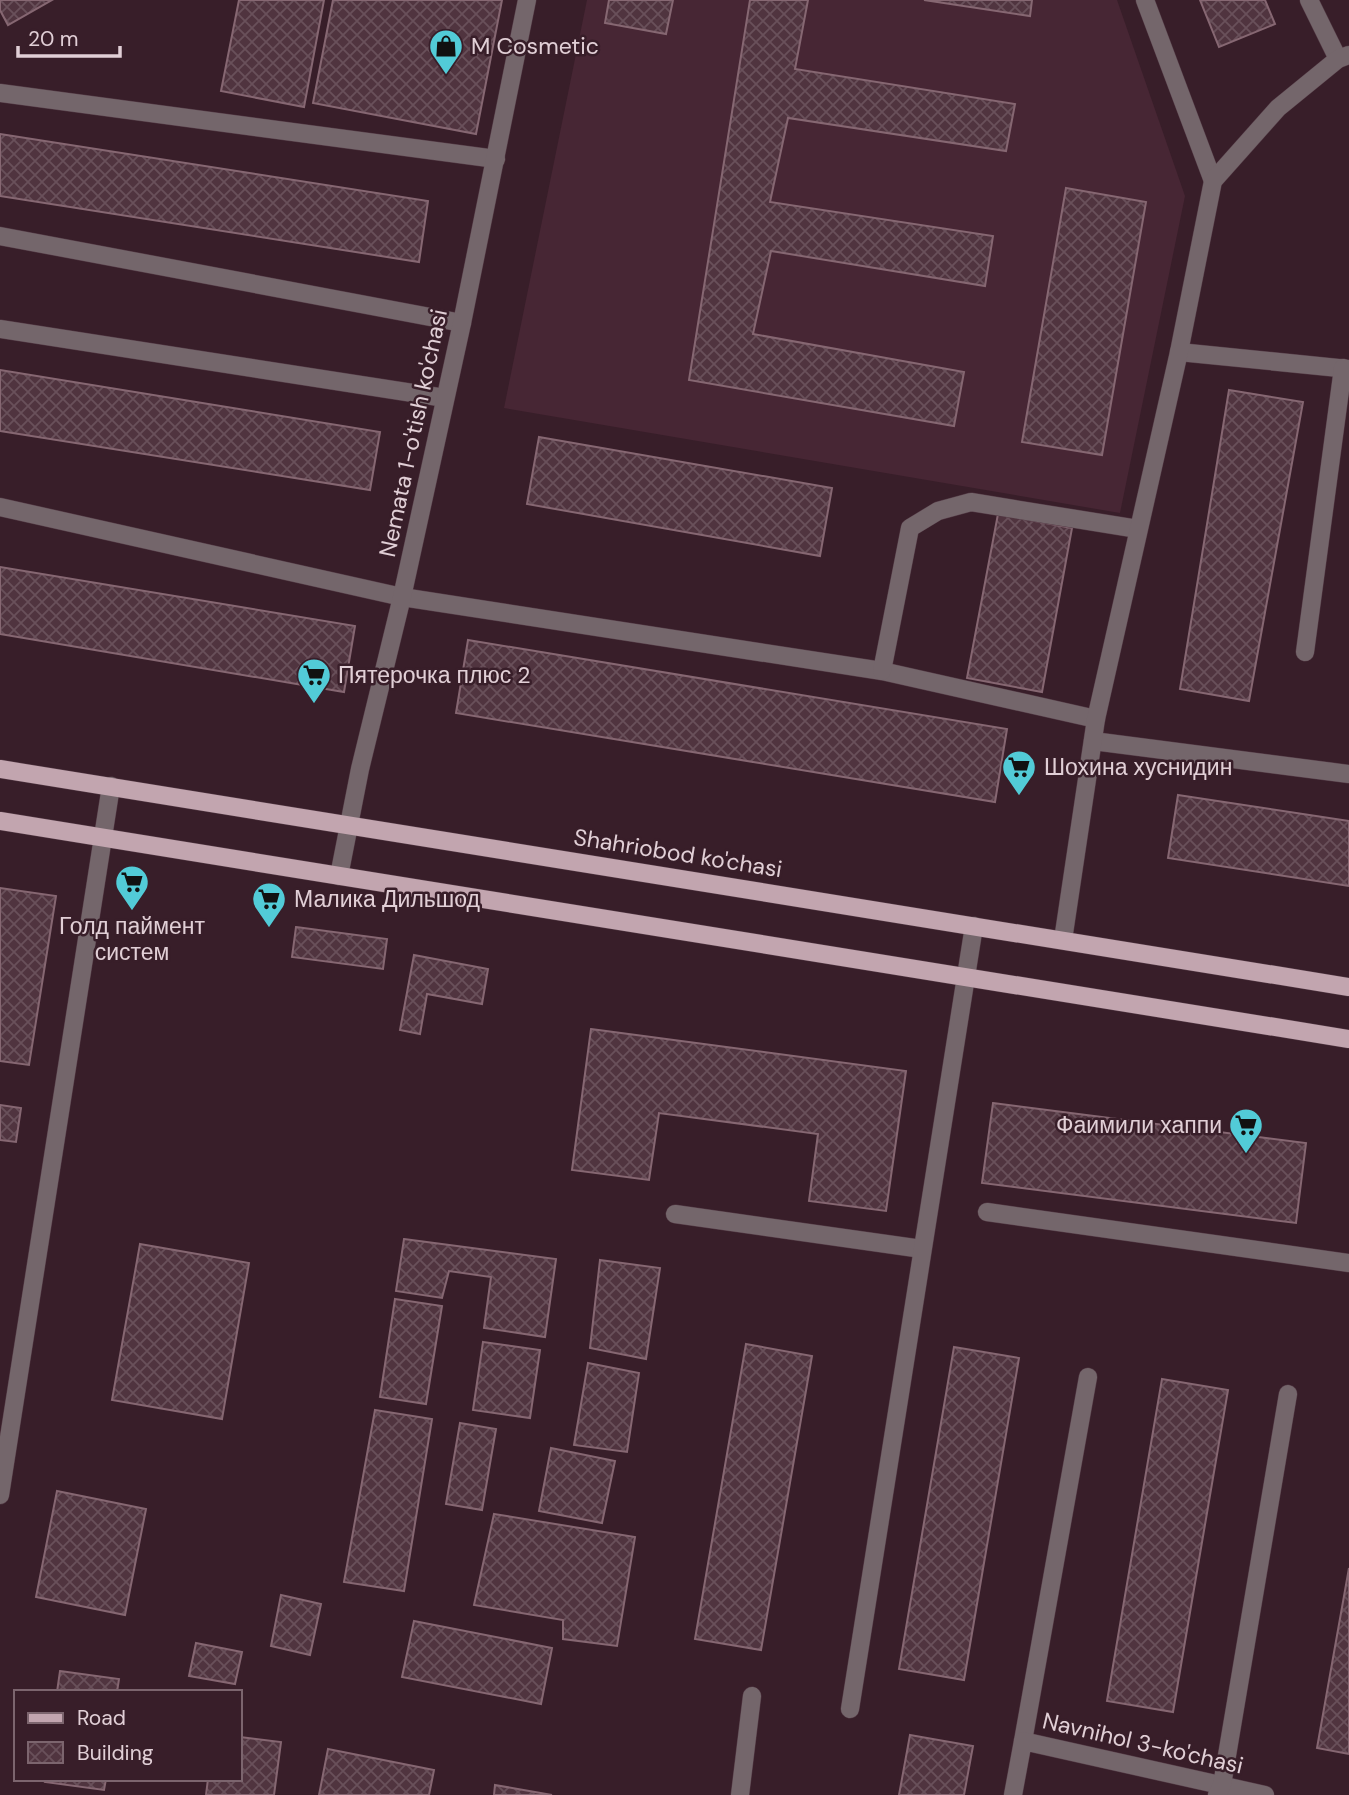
<svg xmlns="http://www.w3.org/2000/svg" width="1349" height="1795" font-family="'DM Sans',sans-serif">
<style>
.built{fill:#472634}
.building{fill:url(#building-cross-hatch);stroke:#866772;stroke-width:2}
.lines{fill:none;stroke-linecap:round;stroke-linejoin:round}
.minor-casing{stroke:#533a45;stroke-width:19}
.major-casing{stroke:#533a45;stroke-width:19}
.minor{stroke:#74666b;stroke-width:18}
.major{stroke:#c2a5af;stroke-width:18}
.labels{text-anchor:middle;dominant-baseline:central;stroke-width:5;stroke-linejoin:round;paint-order:stroke}
.poi-label{font-size:23px;fill:#e1cfd6;stroke:#381e29;text-anchor:start}
.street-label{font-size:23px;fill:#e1cfd6;stroke:#381e29}
</style>
<defs>
<pattern id="building-cross-hatch" width="8" height="8" patternUnits="userSpaceOnUse" patternTransform="scale(1.75)"><rect width="8" height="8" fill="#50343f"/><path d="M0 0l8 8M0 8l8-8" fill="none" stroke="#69505a"/></pattern>
</defs>
<rect width="100%" height="100%" fill="#381e29"/>
<polygon class="built" points="587,0 1117,0 1185,196 1120,513 504,408"/>
<g class="building">
<polygon points="0,0 52,0 8,25 0,10"/>
<polygon points="239,0 324,0 304,107 221,91"/>
<polygon points="333,0 502,0 476,134 313,103"/>
<polygon points="609,0 673,0 666,34 605,23"/>
<polygon points="750,0 808,0 795,69 1015,104 1006,151 788,118 770,202 993,236 985,286 771,251 753,334 964,372 954,426 689,380"/>
<polygon points="924,0 1032,0 1030,16"/>
<polygon points="1200,0 1265,0 1275,24 1219,47"/>
<polygon points="0,134 428,201 419,262 0,196"/>
<polygon points="1066,188 1146,202 1102,455 1022,442"/>
<polygon points="0,370 380,432 370,490 0,431"/>
<polygon points="1229,390 1303,402 1249,701 1180,689"/>
<polygon points="539,437 832,488 820,556 527,504"/>
<polygon points="998,514 1072,528 1042,692 967,678"/>
<polygon points="0,567 355,626 344,692 0,634"/>
<polygon points="468,640 1007,729 995,802 456,713"/>
<polygon points="1178,795 1349,821 1349,886 1168,858"/>
<polygon points="0,888 56,896 29,1065 0,1061"/>
<polygon points="296,927 387,939 383,969 292,957"/>
<polygon points="414,955 488,969 482,1004 427,994 420,1034 400,1030"/>
<polygon points="591,1029 906,1071 886,1211 809,1201 818,1134 659,1113 649,1180 572,1170"/>
<polygon points="993,1103 1306,1143 1296,1223 982,1183"/>
<polygon points="0,1105 21,1108 16,1142 0,1140"/>
<polygon points="404,1239 556,1259 545,1337 484,1328 491,1277 449,1271 442,1298 396,1291"/>
<polygon points="140,1244 249,1263 222,1419 112,1400"/>
<polygon points="600,1260 660,1268 646,1359 590,1348"/>
<polygon points="395,1299 442,1306 426,1404 380,1397"/>
<polygon points="483,1342 540,1350 530,1418 473,1410"/>
<polygon points="746,1344 812,1356 761,1650 695,1639"/>
<polygon points="954,1347 1019,1358 964,1680 899,1669"/>
<polygon points="588,1363 639,1373 627,1452 574,1445"/>
<polygon points="1162,1379 1228,1390 1173,1712 1107,1701"/>
<polygon points="375,1410 432,1419 404,1591 344,1582"/>
<polygon points="460,1423 496,1429 482,1510 446,1504"/>
<polygon points="551,1448 615,1461 602,1523 539,1511"/>
<polygon points="57,1491 146,1509 125,1615 36,1597"/>
<polygon points="494,1514 635,1537 617,1646 563,1639 563,1620 474,1605"/>
<polygon points="1349,1568 1349,1754 1317,1748"/>
<polygon points="281,1595 321,1604 310,1655 271,1646"/>
<polygon points="414,1621 552,1648 541,1704 402,1677"/>
<polygon points="196,1643 242,1652 235,1684 189,1676"/>
<polygon points="60,1671 119,1679 117,1692 57,1692"/>
<polygon points="910,1735 973,1746 964,1795 899,1795"/>
<polygon points="240,1737 281,1742 274,1795 206,1795 208,1779 240,1779"/>
<polygon points="328,1749 434,1770 429,1795 319,1795"/>
<polygon points="46,1779 106,1779 104,1790 45,1782"/>
<polygon points="495,1785 552,1795 494,1795"/>
</g>
<g class="lines">
<g class="minor-casing">
<g id="minor">
<polyline points="1145,0 1213,181"/>
<polyline points="1309,0 1338,59"/>
<polyline points="0,93 496,159"/>
<polyline points="0,236 462,323"/>
<polyline points="0,329 445,398"/>
<polyline points="1179,352 1349,369"/>
<polyline points="0,507 402,597 882,671 1096,719"/>
<polyline points="1305,652 1343,368"/>
<polyline points="882,671 910,528 938,511 971,502 1138,529"/>
<polyline points="1093,741 1349,774"/>
<polyline points="339,876 360,769 402,597 462,323 527,0"/>
<polyline points="1063,940 1096,719 1179,352 1213,181 1278,108 1338,59 1349,55"/>
<polyline points="987,1212 1349,1263"/>
<polyline points="675,1214 922,1249"/>
<polyline points="0,1495 111,786"/>
<polyline points="850,1709 974,926"/>
<polyline points="1023,1741 1088,1377"/>
<polyline points="740,1795 752,1696"/>
<polyline points="1013,1795 1023,1741 1265,1795"/>
<polyline points="1217,1795 1222,1785 1288,1394"/>
</g>
</g>
<g class="major-casing">
<g id="major">
<polyline points="0,769 1349,987"/>
<polyline points="0,821 1349,1039"/>
</g>
</g>
<use href="#minor" class="minor"/>
<use href="#major" class="major"/>
</g>
<defs>
<g id="shop-pin" transform="scale(1.75)"><path d="M0 17L-7.5 6A9.5 9.5 0 1 1 7.5 6Z" fill="#52cbd7" stroke="#381e29"/><path d="M-5-2.5h2.3a2.7 3.5 0 0 1 5.4 0H5L5.5 6h-11ZM-1.5-2.5h3a1.5 2.3 0 0 0-3 0Z" fill="#111"/></g>
<g id="supermarket-pin" transform="scale(1.75)"><path d="M0 17L-7.5 6A9.5 9.5 0 1 1 7.5 6Z" fill="#52cbd7" stroke="#381e29"/><path d="M-6-5.5h2.5l.6 2H6L4.5 2H-2.5L-4.4-4H-6ZM-1.5 3.2a1.3 1.3 0 1 0 .1 0ZM3 3.2a1.3 1.3 0 1 0 .1 0Z" fill="#111"/></g>
</defs>
<g fill-rule="evenodd">
<use href="#shop-pin" x="446" y="46"/>
<use href="#supermarket-pin" x="314" y="675"/>
<use href="#supermarket-pin" x="1019" y="767"/>
<use href="#supermarket-pin" x="132" y="882"/>
<use href="#supermarket-pin" x="269" y="899"/>
<use href="#supermarket-pin" x="1246" y="1125"/>
</g>
<g class="labels">
<g class="poi-label">
<text x="471" y="46">M Cosmetic</text>
<text x="338" y="675">Пятерочка плюс 2</text>
<text x="1044" y="767">Шохина хуснидин</text>
<text x="294" y="899">Малика Дильшод</text>
<text x="132" y="926" text-anchor="middle">Голд паймент<tspan x="132" dy="26">систем</tspan></text>
<text x="1222" y="1125" text-anchor="end">Фаимили хаппи</text>
</g>
<g class="street-label">
<text transform="translate(413 433) rotate(-78)">Nemata 1-o'tish ko'chasi</text>
<text transform="translate(678 853) rotate(9)">Shahriobod ko'chasi</text>
<text transform="translate(1143 1743) rotate(13)">Navnihol 3-ko'chasi</text>
</g>
</g>
<rect x="14" y="1690" width="228" height="91" fill="#381e29" stroke="#7c656e" stroke-width="2"/>
<rect x="28" y="1713" width="35" height="10" fill="#c2a5af" stroke="#7c656e" stroke-width="2"/>
<text x="77" y="1725" font-size="21" fill="#e1cfd6">Road</text>
<rect x="28" y="1742" width="35" height="21" fill="url(#building-cross-hatch)" stroke="#7c656e" stroke-width="2"/>
<text x="77" y="1760" font-size="21" fill="#e1cfd6">Building</text>
<path d="M18 46v10h102v-10" fill="none" stroke="#e1cfd6" stroke-width="3.5"/>
<text x="28" y="46" font-size="21" fill="#e1cfd6" stroke="#381e29" stroke-width="5" paint-order="stroke">20 m</text>
</svg>
